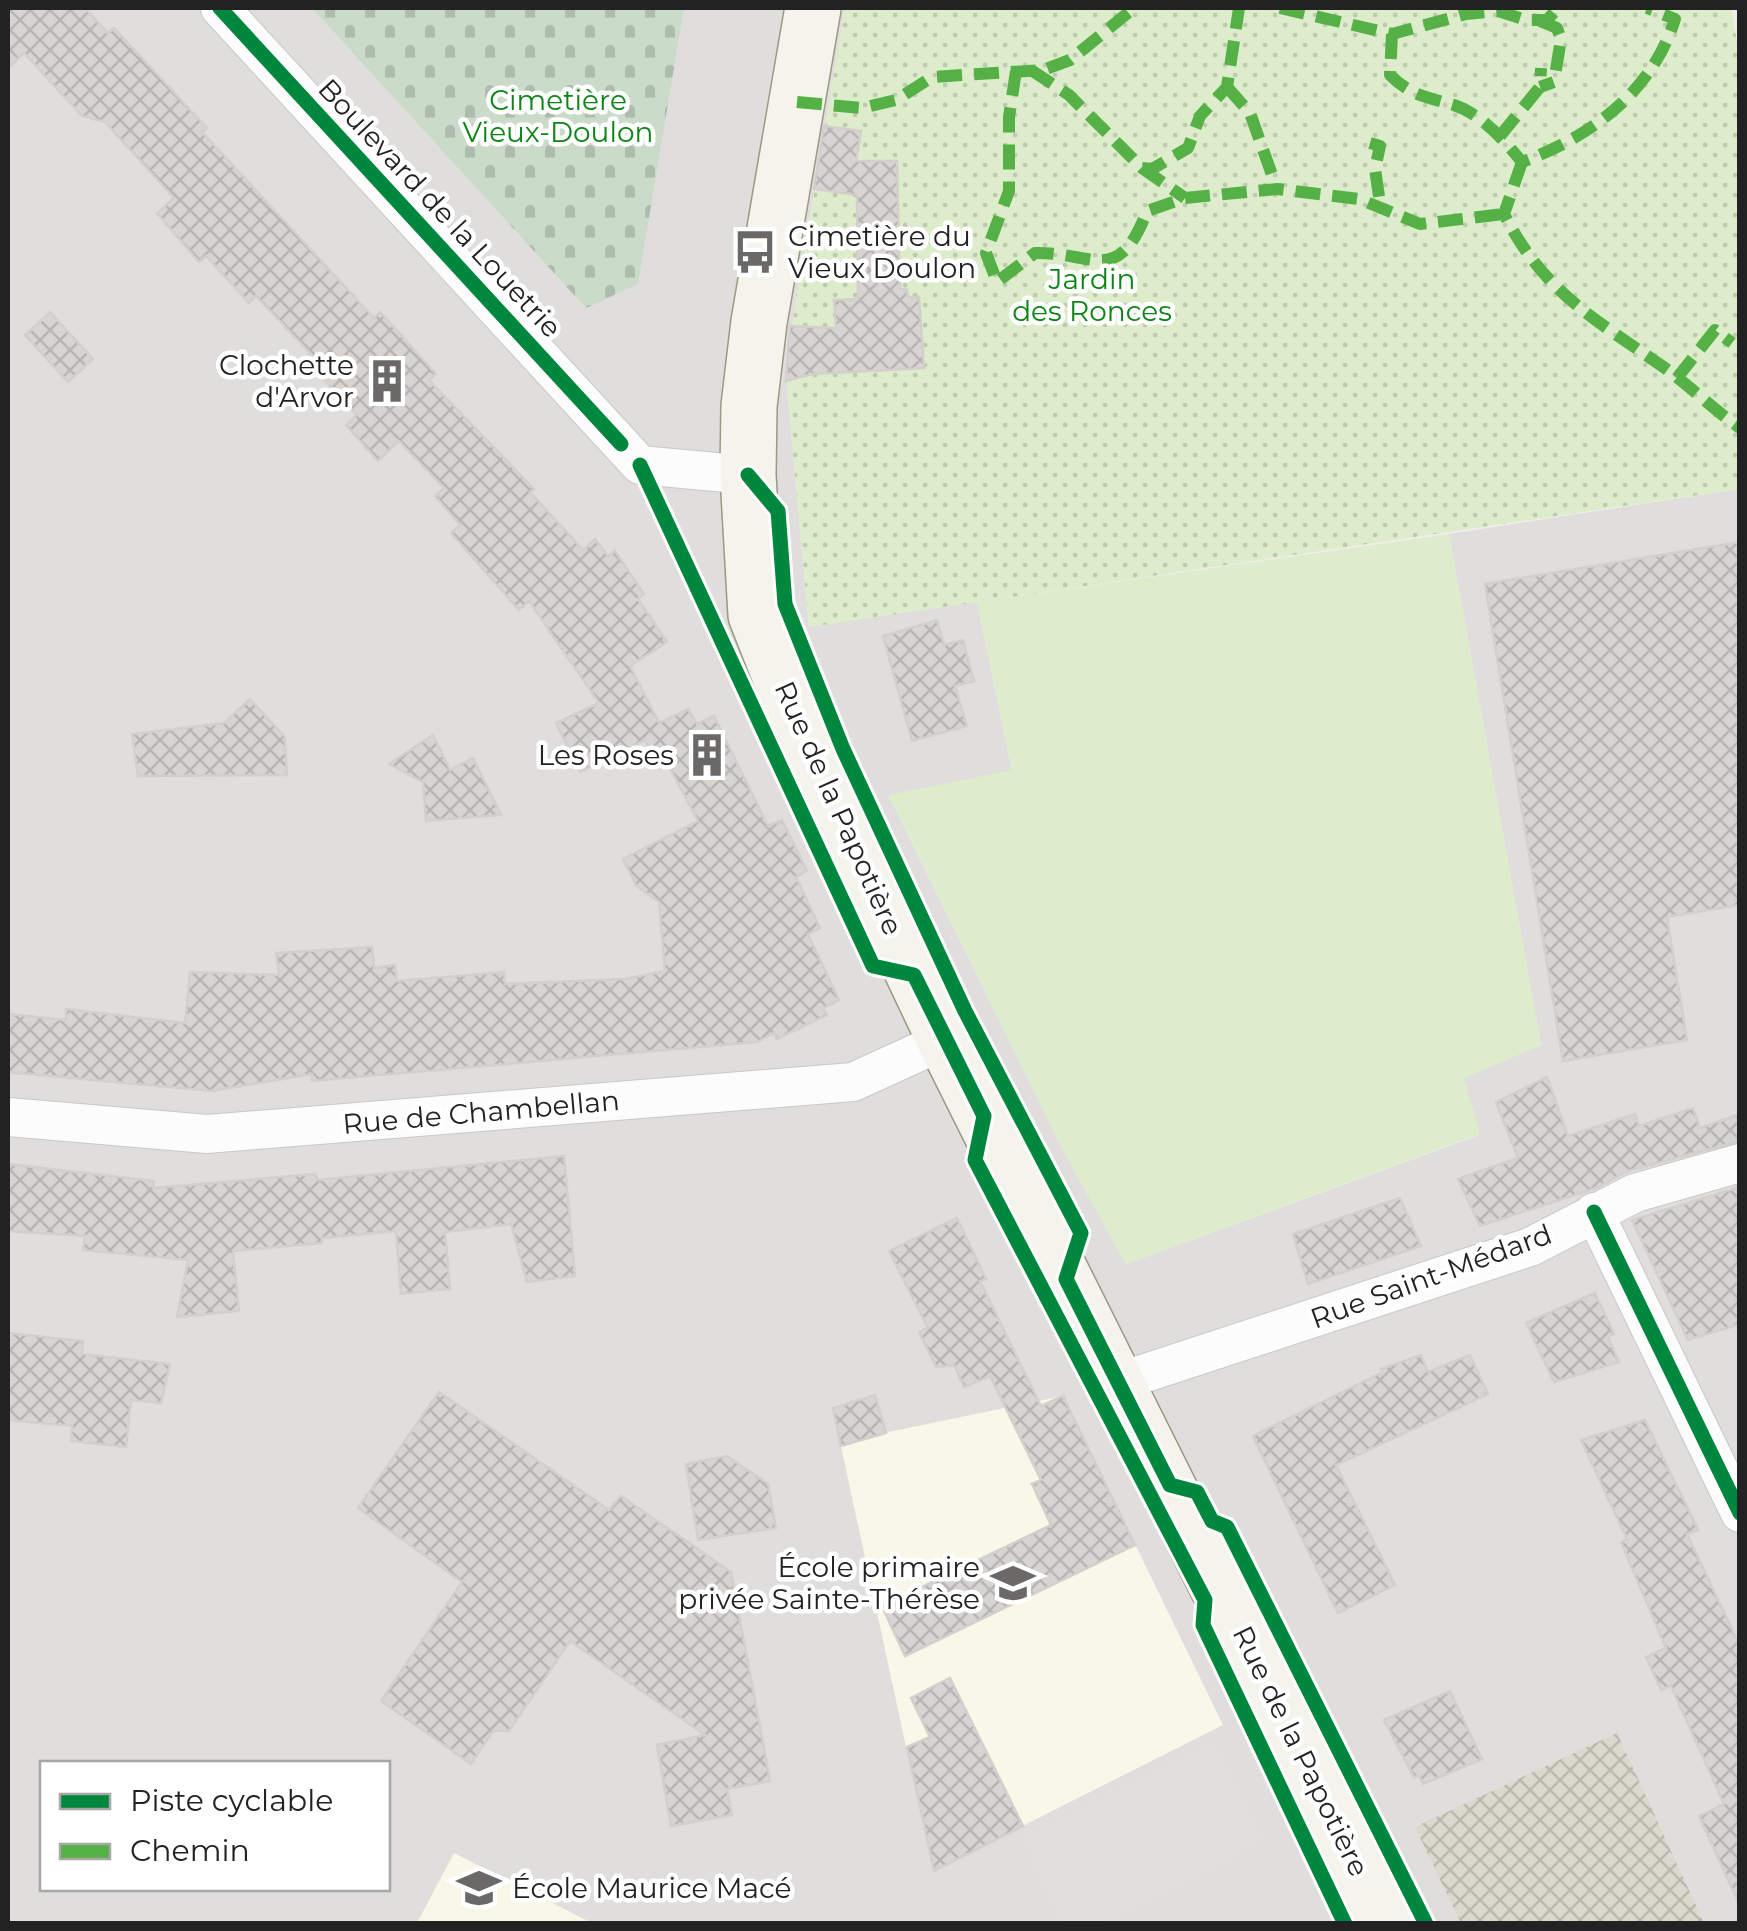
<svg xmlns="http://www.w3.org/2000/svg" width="1747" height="1931" font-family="Montserrat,sans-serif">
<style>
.residential{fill:#dfdedc;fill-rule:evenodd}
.education{fill:#f8f7e8}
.construction{fill:url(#construction-cross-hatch)}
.grass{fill:#ddeccb}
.cemetery{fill:url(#cemetery-stones)}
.garden{fill:url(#garden-dots)}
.parking{fill:#e0dfde}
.building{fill:url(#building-cross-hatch);stroke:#d3d0cc;stroke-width:2.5}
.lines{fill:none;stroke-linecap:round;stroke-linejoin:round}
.street-casing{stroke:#c9c8c7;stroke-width:40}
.secondary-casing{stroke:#999a82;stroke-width:58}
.street{stroke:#fdfcfc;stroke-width:38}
.secondary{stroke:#f4f4ed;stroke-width:55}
.quiet{stroke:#55b145;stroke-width:12;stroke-dasharray:25 12;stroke-linecap:butt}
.cycleway-casing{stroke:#fff;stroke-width:21}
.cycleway{stroke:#00873e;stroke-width:15}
.labels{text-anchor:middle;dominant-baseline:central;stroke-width:9;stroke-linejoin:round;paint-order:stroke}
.park-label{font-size:28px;fill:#0c8416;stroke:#fff}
.street-label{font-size:28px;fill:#222;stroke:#fff}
.poi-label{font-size:28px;fill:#222;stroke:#fff;text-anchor:end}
</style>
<defs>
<pattern id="construction-cross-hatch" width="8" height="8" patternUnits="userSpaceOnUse" patternTransform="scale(2.5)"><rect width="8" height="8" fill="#d9d9cd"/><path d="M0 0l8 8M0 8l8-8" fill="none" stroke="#babab0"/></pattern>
<pattern id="cemetery-stones" width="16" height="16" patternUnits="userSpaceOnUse" patternTransform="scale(2.5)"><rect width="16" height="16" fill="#cadbca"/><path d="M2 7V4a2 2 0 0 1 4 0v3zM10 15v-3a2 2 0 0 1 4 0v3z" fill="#adbcad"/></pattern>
<pattern id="garden-dots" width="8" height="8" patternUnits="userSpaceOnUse" patternTransform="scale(2.5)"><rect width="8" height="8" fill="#ddeccb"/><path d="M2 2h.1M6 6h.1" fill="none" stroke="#bdcaae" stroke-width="1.8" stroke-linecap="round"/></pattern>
<pattern id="building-cross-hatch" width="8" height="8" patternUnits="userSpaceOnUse" patternTransform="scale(2.5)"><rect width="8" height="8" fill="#d7d4d2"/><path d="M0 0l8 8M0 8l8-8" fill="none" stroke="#b8b6b4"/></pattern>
</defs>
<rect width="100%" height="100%" fill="#f0eeeb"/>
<path class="residential" d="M 8,8 L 845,8 L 793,319 L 787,387 L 809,626 L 977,602 L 1012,771 L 889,796 L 1063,1150 L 1126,1264 L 1479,1135 L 1463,1078 L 1541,1045 L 1449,534 L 1739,489 L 1739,1923 L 8,1924 ZM 42,1764 L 388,1764 L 388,1888 L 42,1888 Z"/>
<g class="education">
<polygon points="1063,1396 1223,1725 933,1871 840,1442"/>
<polygon points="454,1853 592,1923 417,1923"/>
</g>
<polygon class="construction" points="1617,1733 1704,1923 1461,1923 1415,1827"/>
<polygon class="grass" points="1449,534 1541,1045 1464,1078 1480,1134 1126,1264 1063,1150 889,795 1012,770 977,602"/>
<polygon class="cemetery" points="312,8 684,8 638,284 586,308"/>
<polygon class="garden" points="845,8 1731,8 1740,58 1739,489 809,627 787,387 793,319"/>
<polygon class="parking" points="1215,1742 1263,1840 1103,1923 1062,1923 1023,1838"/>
<g class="building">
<polygon points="8,8 85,8 108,33 114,28 207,128 202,132 374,318 380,312 436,374 429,380 534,489 530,492 583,550 595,539 608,556 615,551 644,594 638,599 667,642 630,666 659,723 688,709 697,724 714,716 768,826 782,820 807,871 796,877 820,928 808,934 839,1000 823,1008 827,1015 777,1039 774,1033 757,1042 312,1081 312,1074 212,1091 8,1072 8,1014 66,1020 66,1009 185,1023 190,972 279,975 276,953 372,947 374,968 395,965 397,981 504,972 505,984 625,979 665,971 659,902 637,887 623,859 698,821 664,757 656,761 645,740 580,772 556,723 599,703 529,601 519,610 451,533 460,525 435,496 444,488 399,441 378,461 346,425 357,415 304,358 310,353 256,296 249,303 206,256 199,262 157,213 174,198 105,122 82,116 24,53 8,68"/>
<polygon points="824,126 861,131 856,161 897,161 900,289 907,289 908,297 919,297 924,368 812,374 786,381 790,326 836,328 834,300 858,299 857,195 814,189"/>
<polygon points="50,312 93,359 68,382 25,335"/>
<polygon points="1740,542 1740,905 1667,917 1687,1040 1563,1061 1485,584"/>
<polygon points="937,620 944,645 963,640 974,681 955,686 967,726 912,741 883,636"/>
<polygon points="250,699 285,737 287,775 138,776 132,734 224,723"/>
<polygon points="433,735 450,770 473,758 501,815 426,821 423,782 389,764"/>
<polygon points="1547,1077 1568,1136 1635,1114 1639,1126 1693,1108 1700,1128 1740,1114 1740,1141 1628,1171 1596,1188 1480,1226 1458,1179 1518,1158 1496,1102"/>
<polygon points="564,1156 575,1276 527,1282 511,1224 445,1232 450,1289 401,1294 396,1231 322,1238 322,1243 233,1251 239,1311 177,1317 188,1260 83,1250 85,1236 8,1231 8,1164 154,1181 153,1188 316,1174 317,1180"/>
<polygon points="1740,1187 1740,1324 1688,1340 1632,1220"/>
<polygon points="1400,1198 1421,1246 1308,1284 1293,1234"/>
<polygon points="957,1218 986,1279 980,1281 1041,1406 1063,1396 1135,1545 905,1656 882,1606 1051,1525 1032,1484 1041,1480 990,1376 964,1387 954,1365 936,1367 919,1332 928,1328 889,1251"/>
<polygon points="1595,1293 1614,1334 1608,1337 1619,1362 1554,1382 1526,1323"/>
<polygon points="8,1333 83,1341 82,1354 170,1364 161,1403 131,1400 126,1447 71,1441 72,1426 8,1420"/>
<polygon points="1421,1355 1428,1372 1470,1355 1488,1394 1336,1465 1395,1585 1338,1613 1253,1436 1383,1372 1381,1369"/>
<polygon points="439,1392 609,1510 621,1496 731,1572 770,1781 727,1789 732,1815 671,1826 657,1745 705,1735 570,1641 509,1731 493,1731 471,1764 381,1701 462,1582 358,1508"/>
<polygon points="875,1395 886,1433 841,1446 833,1408"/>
<polygon points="1645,1420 1698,1530 1687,1534 1740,1646 1740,1906 1699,1816 1724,1804 1671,1686 1661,1690 1646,1657 1666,1648 1621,1542 1627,1539 1581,1440"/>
<polygon points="727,1456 768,1484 776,1528 698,1540 686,1464"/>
<polygon points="950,1678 1023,1826 934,1871 907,1747 930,1737 911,1698"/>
<polygon points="1450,1691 1482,1759 1423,1784 1419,1776 1414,1777 1384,1720"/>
</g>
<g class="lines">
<g class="street-casing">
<g id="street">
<polyline points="220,8 640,465 748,475"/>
<polyline points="8,1117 207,1134 853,1082 945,1040"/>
<polyline points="1594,1212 1740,1513"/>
<polyline points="1118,1382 1530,1247 1635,1193 1740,1163"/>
</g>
</g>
<g class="secondary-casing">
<polyline id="secondary" points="813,8 759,322 749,406 748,475 756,615 816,767 945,1040 1386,1924"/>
</g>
<use href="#street" class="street"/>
<use href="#secondary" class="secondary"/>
<g class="quiet">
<polyline points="1280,8 1392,34 1466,14 1498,11 1526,20 1547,20 1558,8"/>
<polyline points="1540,21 1557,28 1561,39 1554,82 1540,87"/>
<path d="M 1392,34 L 1390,75 C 1411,96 1427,97 1454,105 C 1481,114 1504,140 1522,162 C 1592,136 1652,92 1675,19 L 1647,8"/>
<polyline points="1031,70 1069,95 1142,168 1152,169 1188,148 1200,116 1227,87 1239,8"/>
<path d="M 1016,71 L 1009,117 L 1009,191 L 986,253 L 997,282 L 1035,253 C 1094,252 1118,287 1147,211 L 1185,198 L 1277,189 L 1359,199 L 1420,224 L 1504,214"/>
<polyline points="1227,87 1250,113 1277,189"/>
<polyline points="797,102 862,108 896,100 932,77 1043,70 1070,60 1134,8"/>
<polyline points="1500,136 1540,87 1541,68"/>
<polyline points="1370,143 1380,146 1375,169 1381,210"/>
<path d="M 1522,162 L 1504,214 C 1543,291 1593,318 1662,366 C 1689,385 1713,409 1740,428"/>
<polyline points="1142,168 1185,198"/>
<polyline points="1677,378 1715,330 1732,343"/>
</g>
<g class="cycleway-casing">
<g id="cycleway">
<polyline points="220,8 621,444"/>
<polyline points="640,465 873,966 914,975 984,1116 975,1160 1205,1600 1203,1625 1345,1924"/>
<polyline points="748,475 778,511 785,604 843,749 965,1011 1081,1233 1066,1279 1170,1485 1197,1492 1212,1521 1227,1527 1426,1924"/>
<polyline points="1594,1212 1740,1513"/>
</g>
</g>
<use href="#cycleway" class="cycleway"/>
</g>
<defs>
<g id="bus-bare" transform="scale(3.45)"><path d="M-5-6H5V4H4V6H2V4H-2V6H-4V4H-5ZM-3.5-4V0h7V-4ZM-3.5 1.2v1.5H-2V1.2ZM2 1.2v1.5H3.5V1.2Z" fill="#6a6968" stroke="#fff" stroke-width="2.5" paint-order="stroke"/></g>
<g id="building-bare" transform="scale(3.45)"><path d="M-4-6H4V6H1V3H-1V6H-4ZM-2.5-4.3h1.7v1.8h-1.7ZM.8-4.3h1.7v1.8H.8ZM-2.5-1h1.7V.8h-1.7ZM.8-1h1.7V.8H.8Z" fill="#6a6968" stroke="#fff" stroke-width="2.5" paint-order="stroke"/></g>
<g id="school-bare" transform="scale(3.45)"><path d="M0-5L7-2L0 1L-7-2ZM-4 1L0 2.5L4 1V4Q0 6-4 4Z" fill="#6a6968" stroke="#fff" stroke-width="2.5" paint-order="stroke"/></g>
</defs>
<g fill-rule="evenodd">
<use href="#bus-bare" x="755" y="252"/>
<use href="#building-bare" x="387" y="381"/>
<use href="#building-bare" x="707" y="755"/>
<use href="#school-bare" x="1013" y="1583"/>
<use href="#school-bare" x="479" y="1888"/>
</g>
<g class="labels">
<g class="park-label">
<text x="558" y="100">Cimetière<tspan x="558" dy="32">Vieux-Doulon</tspan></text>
<text x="1092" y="279">Jardin<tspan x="1092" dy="32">des Ronces</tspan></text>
</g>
<g class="street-label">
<text transform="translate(440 208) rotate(47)">Boulevard de la Louetrie</text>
<text transform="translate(839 808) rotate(66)">Rue de la Papotière</text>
<text transform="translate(481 1112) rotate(-5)">Rue de Chambellan</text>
<text transform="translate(1431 1276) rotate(-20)">Rue Saint-Médard</text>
<text transform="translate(1301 1751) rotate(64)">Rue de la Papotière</text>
</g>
<g class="poi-label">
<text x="788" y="236" text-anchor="start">Cimetière du<tspan x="788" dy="32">Vieux Doulon</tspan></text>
<text x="354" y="365">Clochette<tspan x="354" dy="32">d'Arvor</tspan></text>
<text x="674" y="755">Les Roses</text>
<text x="980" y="1567">École primaire<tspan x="980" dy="32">privée Sainte-Thérèse</tspan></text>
<text x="512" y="1888" text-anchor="start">École Maurice Macé</text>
</g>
</g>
<rect width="1747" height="1931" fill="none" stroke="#222222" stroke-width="20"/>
<rect x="40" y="1761" width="350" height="130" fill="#ffffff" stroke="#a7a7a7" stroke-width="2.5"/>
<rect x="60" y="1794" width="50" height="15" fill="#00873e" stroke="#a7a7a7" stroke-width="2.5"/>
<text x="130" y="1811" font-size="30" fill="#222222">Piste cyclable</text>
<rect x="60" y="1844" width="50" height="15" fill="#55b145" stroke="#a7a7a7" stroke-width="2.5"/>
<text x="130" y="1861" font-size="30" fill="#222222">Chemin</text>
</svg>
